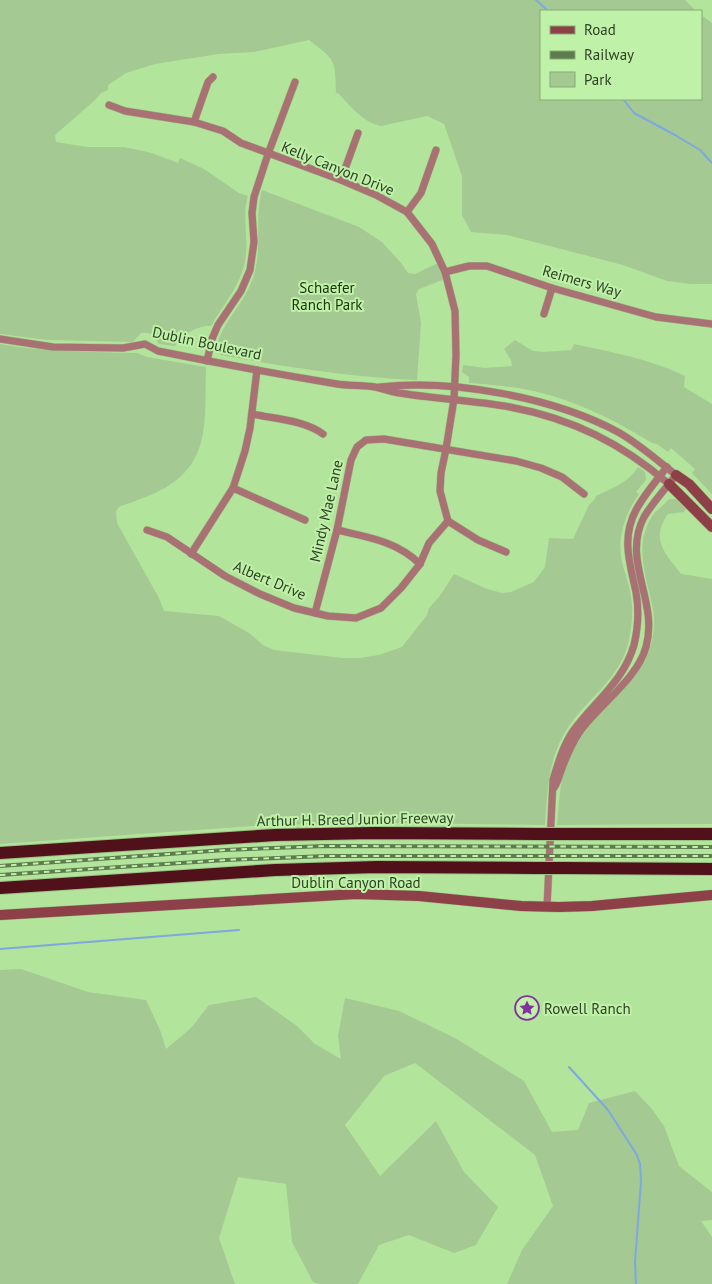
<svg xmlns="http://www.w3.org/2000/svg" width="712" height="1284" font-family="'PT Sans',sans-serif">
<style>
.green{fill:#a4c993}
.lines{fill:none;stroke-linecap:round;stroke-linejoin:round}
.stream{stroke:#7da8e1;stroke-width:2}
.street-casing{stroke:#98c384;stroke-width:8}
.secondary-casing{stroke:#98c384;stroke-width:11}
.highway-casing{stroke:#98c384;stroke-width:14}
.street{stroke:#a97174;stroke-width:7}
.secondary{stroke:#8e4048;stroke-width:10}
.highway{stroke:#51111b;stroke-width:12}
.rail-casing{stroke:#5d7b4f;stroke-width:4}
.rail{stroke:#c0f1a9;stroke-width:2;stroke-dasharray:5.5;stroke-linecap:butt}
.highway-bridge-casing{stroke:#98c384;stroke-width:14;stroke-linecap:butt}
.highway-bridge{stroke:#51111b;stroke-width:12}
.labels{text-anchor:middle;dominant-baseline:central;stroke-width:4;stroke-linejoin:round;paint-order:stroke}
.street-label{font-size:15px;fill:#2d4124;stroke:#c0f1a9}
.park-label{font-size:15px;fill:#183307;stroke:#c0f1a9}
.poi-label{font-size:15px;fill:#2d4124;stroke:#c0f1a9;text-anchor:start}
</style>
<rect width="100%" height="100%" fill="#b3e49c"/>
<g class="green">
<path d="M 0,0 L 685,0 L 696,11 L 541,11 L 541,99 L 614,99 L 618,101 L 620,99 L 701,99 L 701,15 L 712,23 L 712,284 L 691,284 L 667,281 L 623,265 L 507,235 L 471,232 L 462,215 L 462,176 L 444,124 L 427,116 L 381,126 C 363,122 351,107 339,94 L 336,93 C 335,59 336,61 309,40 L 254,52 L 218,54 L 155,64 L 126,73 L 108,85 L 108,90 L 101,93 L 95,100 L 55,135 L 56,142 L 87,147 L 124,147 L 152,153 L 178,163 L 180,158 L 204,169 L 239,193 L 248,196 C 242,215 248,234 246,254 C 244,282 224,303 211,326 C 197,325 182,335 175,346 L 159,344 C 154,335 152,332 141,333 L 133,342 L 47,340 L 0,334 Z"/>
<path d="M 262,190 L 359,227 L 382,242 L 401,263 L 408,273 L 415,274 L 438,263 L 445,279 L 419,289 L 416,294 L 421,323 L 417,380 C 351,377 286,367 221,355 L 216,349 C 222,321 244,305 253,278 C 263,249 254,219 262,190 Z"/>
<path d="M 515,340 L 533,351 L 544,352 L 571,350 L 574,344 C 612,352 650,359 685,376 L 684,387 L 712,404 L 712,494 L 692,473 L 695,469 L 671,448 L 668,452 L 657,444 L 652,443 C 610,417 566,396 518,388 C 502,386 485,384 469,383 L 469,377 L 462,372 L 463,365 L 485,368 L 512,366 L 511,360 L 504,349 Z"/>
<path d="M 0,344 C 45,352 91,352 137,353 L 147,357 L 206,367 C 204,415 213,460 165,488 C 151,496 134,501 119,507 L 116,511 L 117,523 L 159,598 L 164,611 L 219,616 L 249,633 L 263,645 L 274,650 L 342,658 L 360,658 L 379,655 L 402,647 L 427,615 L 429,608 L 439,597 L 454,574 L 487,589 L 502,593 L 511,592 L 534,582 L 545,567 L 549,538 L 573,539 L 589,505 L 595,499 L 596,496 C 613,488 628,483 638,467 L 645,472 L 646,480 L 636,492 L 639,494 C 627,511 618,533 621,555 C 622,567 628,579 630,591 C 634,609 632,627 628,644 C 618,683 581,702 563,736 C 548,763 547,795 545,825 L 391,823 L 266,825 L 0,844 Z"/>
<path d="M 669,499 L 676,499 L 686,509 L 684,512 L 668,514 C 650,540 665,553 681,574 L 712,579 L 712,824 L 557,825 C 559,808 559,789 564,772 C 572,744 593,721 612,700 C 625,686 640,673 647,656 C 655,638 656,618 651,600 C 645,573 635,545 651,518 C 654,512 664,505 669,499 Z"/>
<polygon points="21,969 88,992 146,1000 160,1030 166,1049 191,1028 209,1005 256,997 297,1026 315,1044 341,1059 338,1036 345,998 399,1011 455,1038 524,1081 552,1132 578,1130 589,1103 635,1091 652,1109 664,1126 679,1166 712,1192 712,1220 701,1221 712,1237 712,1284 507,1284 522,1250 553,1206 535,1155 415,1063 384,1076 345,1125 380,1176 436,1121 464,1172 498,1207 476,1245 454,1253 409,1235 379,1245 358,1284 320,1284 313,1282 292,1242 286,1184 238,1177 219,1238 235,1284 0,1284 0,970"/>
</g>
<g class="lines">
<g class="stream">
<polyline points="536,0 548,11"/>
<polyline points="623,99 634,113 675,135 700,150 712,163"/>
<polyline points="0,949 239,930"/>
<polyline points="569,1067 608,1110 637,1155 640,1164 641,1181 635,1262 636,1284"/>
</g>
<g class="street-casing">
<g id="street">
<polyline points="109,105 125,111 194,122 223,131 241,143 341,180 376,195 407,212 432,244 445,272 455,311 456,355 454,399 446,449 441,473 440,491 448,521"/>
<polyline points="194,122 208,82 213,77"/>
<polyline points="341,180 358,133"/>
<polyline points="407,212 421,193 436,150"/>
<polyline points="445,272 469,266 487,266 552,288 656,317 712,324"/>
<polyline points="544,314 552,288"/>
<path d="M 0,339 L 53,347 L 123,348 L 145,344 L 158,351 C 217,363 277,374 337,384 C 350,386 363,385 375,387 C 381,388 387,391 394,392 C 432,399 472,400 510,407 C 573,419 621,443 669,484"/>
<polyline points="207,361 212,339 218,325 241,291 250,270 254,242 252,213 254,197 268,154 295,82"/>
<path d="M 380,387 C 452,379 553,397 618,432 C 639,444 657,460 676,475 C 666,488 653,502 644,517 C 621,561 659,601 646,647 C 637,680 598,705 579,733 C 573,742 568,753 564,763 C 560,772 559,780 554,788"/>
<path d="M 252,414 C 275,419 304,420 323,434"/>
<polyline points="233,488 305,520"/>
<polyline points="448,521 478,540 506,552"/>
<polyline points="147,530 167,537 225,576 260,594 294,608 328,616 356,618 381,608 401,588 420,564 429,543 448,521"/>
<path d="M 337,530 C 367,537 397,541 420,564"/>
<polyline points="191,554 233,488 245,451 250,428 257,370"/>
<polyline points="315,613 337,530 351,460 357,447 366,440 384,439 516,461 541,468 562,477 584,494"/>
<path d="M 547,907 L 553,780 C 558,763 563,746 573,731 C 594,702 624,681 634,645 C 638,628 639,609 636,592 C 630,564 621,538 636,510 C 644,495 656,481 667,467"/>
</g>
</g>
<g class="secondary-casing">
<g id="secondary">
<polyline points="676,475 689,484 712,509"/>
<polyline points="669,484 712,527"/>
<polyline points="0,915 356,894 419,896 521,906 559,907 592,906 712,895"/>
</g>
</g>
<g class="highway-casing">
<g id="highway">
<polyline points="568,834 712,834"/>
<polyline points="0,853 275,835 373,833 538,834"/>
<polyline points="565,868 712,869"/>
<polyline points="0,888 275,870 377,867 536,868"/>
</g>
</g>
<use href="#street" class="street"/>
<use href="#secondary" class="secondary"/>
<use href="#highway" class="highway"/>
<g class="rail-casing">
<g id="rail">
<polyline points="0,866 225,850 325,846 712,847"/>
<polyline points="0,875 226,860 326,856 712,856"/>
</g>
</g>
<use href="#rail" class="rail"/>
<g class="highway-bridge-casing">
<g id="highway-bridge">
<polyline points="538,834 568,834"/>
<polyline points="536,868 565,868"/>
</g>
</g>
<use href="#highway-bridge" class="highway-bridge"/>
</g>
<defs>
<g id="sight-ring" transform="scale(1.25)"><circle r="9.5" fill="#c0f1a9" stroke="#8331a0" stroke-width="1.5"/><path d="M0-6L1.8-2.2L6-1.7L2.9 1.2L3.7 5.4L0 3.3L-3.7 5.4L-2.9 1.2L-6-1.7L-1.8-2.2Z" fill="#8331a0"/></g>
</defs>
<g fill-rule="evenodd">
<use href="#sight-ring" x="527" y="1008"/>
</g>
<g class="labels">
<g class="street-label">
<text transform="translate(338 168) rotate(22)">Kelly Canyon Drive</text>
<text transform="translate(582 281) rotate(16)">Reimers Way</text>
<text transform="translate(207 343) rotate(12)">Dublin Boulevard</text>
<text transform="translate(326 511) rotate(-77)">Mindy Mae Lane</text>
<text transform="translate(270 580) rotate(23)">Albert Drive</text>
<text transform="translate(355 819) rotate(-1)">Arthur H. Breed Junior Freeway</text>
<text x="356" y="882">Dublin Canyon Road</text>
</g>
<g class="park-label">
<text x="327" y="287">Schaefer<tspan x="327" dy="17">Ranch Park</tspan></text>
</g>
<g class="poi-label">
<text x="544" y="1008">Rowell Ranch</text>
</g>
</g>
<rect x="540" y="10" width="162" height="90" fill="#c0f1a9" stroke="#85ab74"/>
<rect x="550" y="26" width="25" height="8" fill="#8e4048" stroke="#85ab74"/>
<text x="584" y="35" font-size="15" fill="#2d4124">Road</text>
<rect x="550" y="51" width="25" height="8" fill="#5d7b4f" stroke="#85ab74"/>
<text x="584" y="60" font-size="15" fill="#2d4124">Railway</text>
<rect x="550" y="72" width="25" height="15" fill="#a4c993" stroke="#85ab74"/>
<text x="584" y="85" font-size="15" fill="#2d4124">Park</text>
</svg>
